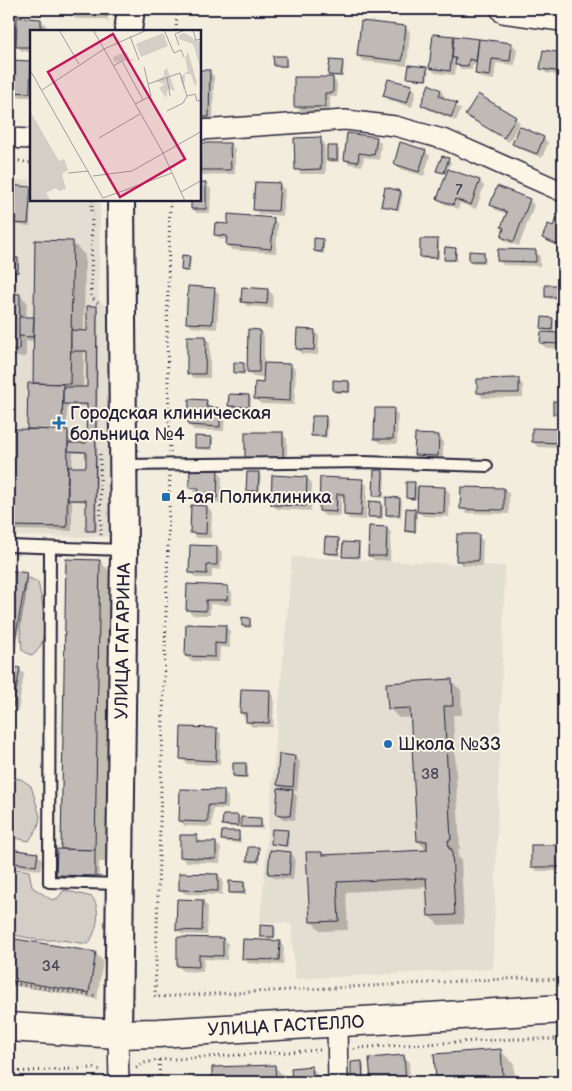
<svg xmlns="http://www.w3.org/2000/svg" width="572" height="1091" font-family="'Balsamiq Sans',sans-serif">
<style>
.built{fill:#e3ded2}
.green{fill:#d4cfc6;stroke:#7b7880}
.shadow{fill:#0003;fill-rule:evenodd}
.building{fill:#bfbab6;stroke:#22223b}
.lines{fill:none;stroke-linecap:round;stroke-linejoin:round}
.lane-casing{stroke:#22223b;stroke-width:14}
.street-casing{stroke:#22223b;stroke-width:22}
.secondary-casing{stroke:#22223b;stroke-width:30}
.primary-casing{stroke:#22223b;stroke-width:31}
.path{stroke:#22223b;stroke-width:3;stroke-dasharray:1 4;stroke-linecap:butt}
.lane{stroke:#fcf5e5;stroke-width:10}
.street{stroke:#fcf5e5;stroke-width:19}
.secondary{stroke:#fcf5e5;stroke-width:26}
.primary{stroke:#fcf5e5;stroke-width:28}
.poi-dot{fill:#1f6fb2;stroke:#fcf5e5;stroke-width:2}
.labels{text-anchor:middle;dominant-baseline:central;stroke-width:4;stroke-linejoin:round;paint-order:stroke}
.number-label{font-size:15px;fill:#49485a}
.poi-label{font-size:18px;fill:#22223b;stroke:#fcf5e5;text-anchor:start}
.street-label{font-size:18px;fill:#22223b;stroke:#fcf5e5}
.inset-road{fill:none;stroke:#9f9c9d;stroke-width:1}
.view{fill:#c2185b;fill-opacity:0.15;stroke:#c2185b;stroke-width:2.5}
.inset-edge{fill:none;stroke:#22223b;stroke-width:2.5}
</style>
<rect width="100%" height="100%" fill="#f3edde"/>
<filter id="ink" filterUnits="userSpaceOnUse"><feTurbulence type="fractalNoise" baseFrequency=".02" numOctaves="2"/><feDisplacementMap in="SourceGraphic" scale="10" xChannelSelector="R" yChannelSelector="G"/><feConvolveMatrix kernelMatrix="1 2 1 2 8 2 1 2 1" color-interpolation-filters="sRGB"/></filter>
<g filter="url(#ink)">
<g class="built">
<polygon points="9,180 31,180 31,200 100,200 99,300 111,310 108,537 9,536"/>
<polygon points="292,557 505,566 493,969 295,979 291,924 260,922"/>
</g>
<g class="green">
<path d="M 29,578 L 38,582 C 42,602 53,641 32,656 L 22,650 L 20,625 L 25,597 L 25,587 Z"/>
<polygon points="9,778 21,779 31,786 40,816 38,827 29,841 10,837 9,833"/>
<path d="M 19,869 L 29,871 L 32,887 L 52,900 L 58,898 L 64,890 L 92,897 C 102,910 97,932 88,944 L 61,940 L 39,940 L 9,934 L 9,871 Z"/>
</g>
<g class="shadow">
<polygon points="52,9 68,9 68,11 54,11"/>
<polygon points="71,9 108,9 108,19 76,19 71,14"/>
<polygon points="41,20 46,25 46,31 31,31 31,52 22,51 17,46"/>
<polygon points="9,21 13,25 11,57 9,57"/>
<polygon points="405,27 410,32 407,66 363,61 358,56"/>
<polygon points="434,35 512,44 517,49 515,65 496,63 494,80 481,78 476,73 477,64 473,64 472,70 461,69 456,64 455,75 435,73 430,68"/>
<polygon points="544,52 563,55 563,76 546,73 541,68"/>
<polygon points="285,57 288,67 277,67 275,65"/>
<polygon points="9,62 31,63 31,97 9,97"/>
<polygon points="342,62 344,65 343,77 332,76 330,74"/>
<polygon points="426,68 429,71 427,81 409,77"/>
<polygon points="200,71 209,72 214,76 213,122 200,121"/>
<polygon points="332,78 337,83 337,97 330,97 330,112 301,112 296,107"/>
<polygon points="411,86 416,91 412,107 390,101 385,96"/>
<polygon points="440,91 445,96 444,99 461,109 456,121 427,109 422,104"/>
<polygon points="467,115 515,118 520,123 509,142"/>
<polygon points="376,138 381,143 379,160 364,157 362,166 350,164 345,160"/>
<polygon points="544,138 548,143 542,158 518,148 513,143"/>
<polygon points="320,139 325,144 326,174 301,174 296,169"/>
<polygon points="200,144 230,144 235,149 235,174 200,175"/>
<polygon points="337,148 339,150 339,162 330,162 328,159"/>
<polygon points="425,151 430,156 424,176 400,169 395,164"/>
<polygon points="448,159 451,162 448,170 480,181 484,186 476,209 460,203 458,209 443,203 438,198 447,175 438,170"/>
<polygon points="200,184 206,184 211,189 210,213 197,213 192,208 192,200 200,200"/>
<polygon points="280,185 285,190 283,216 259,214 254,209"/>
<polygon points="9,186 31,189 30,226 9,224"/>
<polygon points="401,192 403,194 399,211 382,205"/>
<polygon points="529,200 534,205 519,246 507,242 502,237 507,214 496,210 491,205"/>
<polygon points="561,210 563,211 563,249 548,242 544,238 554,228"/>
<polygon points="273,219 278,224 276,253 232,250 227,245 228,240 220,239 215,234 229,226"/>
<polygon points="323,240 325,242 324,254 317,253 315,251"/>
<polygon points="437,240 439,243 439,259 423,259 421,257"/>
<path d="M 72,242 L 85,255 L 84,332 L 89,332 L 96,307 L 98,309 L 97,532 L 87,530 L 87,502 L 72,501 L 72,531 L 13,530 L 9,526 L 10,430 L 29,431 L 29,384 L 34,384 L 35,341 L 26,341 L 26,357 L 9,357 L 9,295 L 19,295 L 27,302 L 26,318 L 35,320 ZM 84,352 L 88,352 L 88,388 L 83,388 ZM 67,406 L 88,406 L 88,444 L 73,444 L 73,436 L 67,431 ZM 73,453 L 88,453 L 88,468 L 72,468 Z"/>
<polygon points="455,249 457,251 457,261 448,261 446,259"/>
<polygon points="536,252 540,257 540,266 503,265 499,260"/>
<polygon points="484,253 486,263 472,263 470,260"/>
<polygon points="189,257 191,259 190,272 184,272 182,270"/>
<polygon points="9,259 19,261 19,273 16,273 16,280 9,279"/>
<polygon points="546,286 563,286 563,299 549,299"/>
<polygon points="214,289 219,294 217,329 192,327 187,322"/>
<polygon points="268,290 273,295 272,308 247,306 242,301"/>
<polygon points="552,319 554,321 554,332 544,331 542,329"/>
<polygon points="260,331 264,336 264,364 291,365 296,370 294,405 261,404 256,399 265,384 265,377 253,377 248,372"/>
<polygon points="314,331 319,336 318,355 302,354 297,349"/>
<polygon points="542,333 563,335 563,349 546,348 541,343"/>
<polygon points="206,337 210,342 210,378 193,378 188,373"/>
<polygon points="243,364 245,375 237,374 235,372"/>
<polygon points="518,380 523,385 523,397 483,398 479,393"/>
<polygon points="349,382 351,384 350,393 336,393 334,391"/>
<polygon points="249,396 251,398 250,409 231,408 229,406"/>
<polygon points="206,401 211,409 220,409 225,414 224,431 194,430 189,425"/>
<polygon points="554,402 563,402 563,416 555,414"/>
<polygon points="393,410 398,415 397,444 380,443 375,438"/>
<polygon points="326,418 328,420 327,438 314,437 312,435"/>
<polygon points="533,429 563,430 563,457 561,448 538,447 533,442"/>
<polygon points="282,434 287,439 287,462 251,462 246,457"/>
<polygon points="439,436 443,441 443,460 420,459 415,455"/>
<polygon points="211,438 213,440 213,450 198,449 196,447"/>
<polygon points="218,471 222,476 221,503 205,502 200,497 200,492 195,492 190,487"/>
<polygon points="383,471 385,473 384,498 376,497 374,495"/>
<polygon points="259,473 261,476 260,493 249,493 247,490"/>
<polygon points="307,478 312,483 311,511 277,509 272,505"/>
<polygon points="321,479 362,480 367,485 366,520 350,519 345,515 346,498 341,498 341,516 325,516 320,511"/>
<polygon points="414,484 416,487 445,488 450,493 449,517 423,516 418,512 418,500 407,498"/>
<polygon points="504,489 509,494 509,514 467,513 462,508"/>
<polygon points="399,499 402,501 401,517 389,517 387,514"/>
<polygon points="381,503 383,505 383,519 372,518 369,516"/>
<polygon points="207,507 212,512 211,538 197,538 192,533"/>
<polygon points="415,510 417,512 416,533 408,533 406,531"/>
<polygon points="387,528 391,533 390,561 374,560 369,555"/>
<polygon points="478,536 483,541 482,566 462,565 457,560"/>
<polygon points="338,539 340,541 340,556 328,555 325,553"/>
<polygon points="358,544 360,546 360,559 346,558 344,556"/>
<polygon points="217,547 222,552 221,570 212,569 212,578 196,578 191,573"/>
<polygon points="67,560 99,561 113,574 108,862 99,862 99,880 62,880 57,875 62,850"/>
<polygon points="9,571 29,577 16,648 9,646"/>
<polygon points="227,587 232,592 232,605 210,604 210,615 193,615 188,610"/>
<polygon points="250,619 252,628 245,628 243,625"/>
<polygon points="225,626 230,631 230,648 220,647 219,662 191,661 186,656"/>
<polygon points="9,668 19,669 24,674 18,711 13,710 9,733"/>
<polygon points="451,681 461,690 462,715 453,715 460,849 458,849 458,857 461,860 464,924 439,925 429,916 428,887 346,892 348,930 321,931 312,922 321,853 325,856 428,851 418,841 412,717 399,718 389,708"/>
<polygon points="269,691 274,696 273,727 252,727 241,713"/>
<polygon points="216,729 221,734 220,765 187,764 182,759"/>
<polygon points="281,756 295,757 300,762 297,791 291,790 297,796 295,820 282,819 277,814 284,790 278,785"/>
<polygon points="246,764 248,766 248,778 236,778 234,776"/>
<polygon points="224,792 228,797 228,809 213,809 212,827 185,826 180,821"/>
<polygon points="238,817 240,819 240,827 226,827 224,825"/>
<polygon points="261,819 263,829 245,828 242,826"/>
<polygon points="287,831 289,833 288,847 272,844"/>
<polygon points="239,832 241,843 225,842 223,840"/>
<polygon points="197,837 202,843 216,844 221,848 220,863 186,862 181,857"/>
<polygon points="532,846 563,846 563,871 537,871 532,866"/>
<polygon points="258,849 260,851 260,863 251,863 249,860"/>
<polygon points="9,850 37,854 42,859 41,870 9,866"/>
<polygon points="290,853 295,858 293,880 274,878 270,873"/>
<polygon points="218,875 223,880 222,895 185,894 180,889"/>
<polygon points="244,883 246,885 246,895 232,894 230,892"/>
<polygon points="203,902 208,907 207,935 182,934 177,929"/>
<polygon points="274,927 276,929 275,939 261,936"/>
<polygon points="9,939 95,953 103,961 97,999 9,985"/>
<polygon points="223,939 228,944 227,960 204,959 203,972 183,971 178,966"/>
<polygon points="279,942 284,947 283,965 248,963 243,958"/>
<polygon points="500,1050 514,1064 515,1082 437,1081"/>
<polygon points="404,1057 409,1061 410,1082 372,1082 370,1059"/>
<polygon points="362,1063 364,1065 364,1082 355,1082 353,1080"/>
<polygon points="275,1067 282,1074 283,1082 213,1082 213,1068"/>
<polygon points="311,1067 316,1072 317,1082 294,1082 292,1069"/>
</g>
<g class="building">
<polygon points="70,9 104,9 104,14 70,15"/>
<polygon points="17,17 41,19 41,31 31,31 31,47 16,47"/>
<polygon points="361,21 406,26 402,61 357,56"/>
<polygon points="433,34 454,36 450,71 429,68"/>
<polygon points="454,36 479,39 476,61 469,59 468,66 455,65 456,58 452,58"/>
<polygon points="479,39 512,43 510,61 492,59 490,76 475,74"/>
<polygon points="543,50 563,53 563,72 540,69"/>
<polygon points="273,56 286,56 286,66 274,66"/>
<polygon points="9,60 31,61 30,93 9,92"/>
<polygon points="330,60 343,61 341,76 328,75"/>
<polygon points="409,65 427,67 426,80 407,78"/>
<polygon points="200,70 210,70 209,117 200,117"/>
<polygon points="294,77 333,77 333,93 325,93 325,107 294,107"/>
<polygon points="388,79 412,85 407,103 383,96"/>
<polygon points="429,84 441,90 439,96 457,103 451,117 421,105"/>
<polygon points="478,94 516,117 504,138 465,115"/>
<polygon points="519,126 544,137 537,154 512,144"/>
<polygon points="347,133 377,137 374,155 359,153 358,162 344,160"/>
<polygon points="321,137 321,169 295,170 294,138"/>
<polygon points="400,142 426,150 419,172 394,164"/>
<polygon points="200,143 230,143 231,170 200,170"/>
<rect x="327" y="146" width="10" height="14"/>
<polygon points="442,156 449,158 444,173 436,171"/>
<polygon points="448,169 480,180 471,205 455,199 453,205 437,199"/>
<polygon points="200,182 206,182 206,209 191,209 191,200 200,200"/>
<polygon points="255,182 280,183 278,211 253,210"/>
<polygon points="9,185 31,187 28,224 9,223"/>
<polygon points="497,186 530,199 514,242 501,237 504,228 501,227 507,212 490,205"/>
<polygon points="385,187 401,191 397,209 381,206"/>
<polygon points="560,209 563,210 563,247 542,238 548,224 553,226"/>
<polygon points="228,214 274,218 271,249 226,245 227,236 214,235 215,223 228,224"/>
<polygon points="314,238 323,239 322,252 314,251"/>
<polygon points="420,239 438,239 437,258 420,257"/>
<polygon points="35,240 73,241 70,384 33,383"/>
<polygon points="445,247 456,248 455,260 444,260"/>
<polygon points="498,249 536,250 536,262 497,261"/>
<polygon points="469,251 484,252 484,261 469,261"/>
<polygon points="182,255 190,256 188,271 181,270"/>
<polygon points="9,258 18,258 18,272 14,272 14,278 9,278"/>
<rect x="545" y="285" width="18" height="12"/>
<polygon points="188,286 215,288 212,324 186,323"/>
<polygon points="242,287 268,289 267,304 241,302"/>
<polygon points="9,293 20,294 19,350 9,350"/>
<polygon points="87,306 97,306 95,531 86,531 86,500 68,500 68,467 86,467 86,452 68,451 68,443 86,443 87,404 63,404 63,387 87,387 87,351 71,351 71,330 87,331"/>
<polygon points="19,317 34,317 33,337 19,336"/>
<polygon points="542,317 553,318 552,330 541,329"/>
<polygon points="248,329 260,330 259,372 247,372"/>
<polygon points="297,329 315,330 314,350 296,349"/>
<polygon points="541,332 563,333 563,344 540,343"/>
<polygon points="187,336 206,336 205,374 187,374"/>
<polygon points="234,362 244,363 244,373 234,373"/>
<polygon points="264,363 291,364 290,401 254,399 255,382 263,383"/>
<polygon points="519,378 519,393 477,393 477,379"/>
<polygon points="333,380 349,381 349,392 333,391"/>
<polygon points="28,383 63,384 62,430 27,429"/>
<polygon points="229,394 249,395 249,407 228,406"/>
<polygon points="189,399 207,400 206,407 220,408 220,427 188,425"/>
<rect x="553" y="401" width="10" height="13"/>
<polygon points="375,408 394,408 393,439 374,439"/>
<polygon points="312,416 326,416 325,436 311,436"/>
<polygon points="532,428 563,429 563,443 532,442"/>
<polygon points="9,429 68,430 67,527 9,526"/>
<rect x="245" y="432" width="38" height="26"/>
<polygon points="415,434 439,435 438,456 414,455"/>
<polygon points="195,436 212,437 211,448 195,448"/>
<rect x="560" y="446" width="3" height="10"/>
<polygon points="190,469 218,470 217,498 198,498 199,488 189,488"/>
<polygon points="374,470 383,470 382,496 373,496"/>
<polygon points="247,472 259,472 258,491 246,491"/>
<polygon points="272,475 307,477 306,506 271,505"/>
<polygon points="320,477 363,479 361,516 344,515 344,494 337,494 336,512 319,511"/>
<polygon points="406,482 415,482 414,499 406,498"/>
<polygon points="418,486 445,487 444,513 417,512"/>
<polygon points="461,487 504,488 504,510 460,509"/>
<polygon points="386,497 400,498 399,515 386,515"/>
<polygon points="369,501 381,502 381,517 368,517"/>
<polygon points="191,505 207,506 206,534 190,533"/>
<polygon points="406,508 415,509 415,532 405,531"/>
<polygon points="561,524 563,524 563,546 562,546"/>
<polygon points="369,526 387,527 386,556 368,556"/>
<polygon points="457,534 479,534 478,561 456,561"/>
<polygon points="325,537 339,538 338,554 324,553"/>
<polygon points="343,542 359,543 358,557 342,557"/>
<polygon points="190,545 217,546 217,565 207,565 207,574 189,573"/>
<polygon points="66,559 100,560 95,850 61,849"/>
<polygon points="9,570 27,573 14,646 9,645"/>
<polygon points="187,584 228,586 227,600 206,600 206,611 186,610"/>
<polygon points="562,595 563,595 563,616 561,616"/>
<polygon points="242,617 250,618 250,626 242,626"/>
<polygon points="186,624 226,625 225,644 215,643 215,657 185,656"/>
<polygon points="9,666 20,668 13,707 9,706"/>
<polygon points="452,679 453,706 444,706 451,840 448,840 449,849 452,849 455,915 428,916 426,878 337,882 339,921 310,922 306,852 322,852 322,855 427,850 427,841 417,841 410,708 388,709 386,683"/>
<polygon points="241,689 270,690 269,723 246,722 246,713 240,713"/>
<polygon points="181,727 217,728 216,761 180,759"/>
<polygon points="279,754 295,756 293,787 277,785"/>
<polygon points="233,763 246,763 246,777 233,776"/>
<polygon points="278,788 293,790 290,816 276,814"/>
<polygon points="180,789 224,790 224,805 208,805 208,822 179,821"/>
<polygon points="223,815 238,815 238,826 222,825"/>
<polygon points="241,817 261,818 261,827 241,827"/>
<polygon points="272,829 288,830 286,846 271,844"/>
<polygon points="222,831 239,831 239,841 221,840"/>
<polygon points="180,835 197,835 197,842 216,842 216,859 180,857"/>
<rect x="531" y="845" width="32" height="22"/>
<polygon points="248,847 259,847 258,861 247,861"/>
<polygon points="9,849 38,853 36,866 9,862"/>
<polygon points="57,849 95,850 95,876 56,875"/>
<polygon points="270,850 291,852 289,875 268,874"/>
<polygon points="179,873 218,874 218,891 179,890"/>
<polygon points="229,881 244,882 244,893 229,893"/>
<polygon points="177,899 203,900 202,931 176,930"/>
<polygon points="260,925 274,926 274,937 260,937"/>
<polygon points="177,937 223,938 223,956 199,955 199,967 177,966"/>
<polygon points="9,938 96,952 89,993 9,980"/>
<polygon points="243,939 280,941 279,960 242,959"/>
<polygon points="501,1049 503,1077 436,1081 434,1054"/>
<polygon points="404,1055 406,1082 371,1082 369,1058"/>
<polygon points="362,1061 363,1080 351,1080 351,1062"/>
<polygon points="275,1065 276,1082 212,1082 212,1067"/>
<polygon points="312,1066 313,1082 292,1082 291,1068"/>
<rect x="67" y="1080" width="35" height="2"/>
</g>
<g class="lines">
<g class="lane-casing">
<g id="lane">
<polyline points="125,465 364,462 487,466"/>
<polyline points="9,546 123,550"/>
<polyline points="50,548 49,882 120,884"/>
</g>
</g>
<g class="street-casing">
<g id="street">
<polyline points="200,130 345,120 395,126 446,140 563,192"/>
<polyline points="9,138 31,139"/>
<polyline points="337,1023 338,1082"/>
<polyline points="118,1034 119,1082"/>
</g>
</g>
<g class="secondary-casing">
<g id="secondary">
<polyline points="128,31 131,9"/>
<polyline points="118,1034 124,550 121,200"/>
</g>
</g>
<g class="primary-casing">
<g id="primary">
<polyline points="505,9 563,17"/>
<polyline points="9,1027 118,1034 158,1033 563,1009"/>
</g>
</g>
<g class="path">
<polyline points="106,21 106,9"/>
<polyline points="176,31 177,9"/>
<polyline points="9,159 31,163"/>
<polyline points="92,200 91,297 100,305"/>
<polyline points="170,452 167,337 170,200"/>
<polyline points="100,454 101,535"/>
<polyline points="170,476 155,997 523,978 563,980"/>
<polyline points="9,983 97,996"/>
<polyline points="354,1048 512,1039 563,1039"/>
<polyline points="159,1060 160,1082"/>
<polyline points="136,1068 144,1063 159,1060 320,1050"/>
<polyline points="9,1072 93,1068 103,1071"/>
</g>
<use href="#lane" class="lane"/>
<use href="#street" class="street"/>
<use href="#secondary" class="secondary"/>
<use href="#primary" class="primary"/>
</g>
</g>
<g class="poi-dot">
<path d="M56.5 415.5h5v5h5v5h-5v5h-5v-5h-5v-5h5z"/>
<rect x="161" y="492" width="10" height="10" rx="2.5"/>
<circle cx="388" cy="744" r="5"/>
</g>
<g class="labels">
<g class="number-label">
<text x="459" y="190">7</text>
<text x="430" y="774">38</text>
<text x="51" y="966">34</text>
</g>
<g class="poi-label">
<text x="70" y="413">Городская клиническая<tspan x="70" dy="21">больница №4</tspan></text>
<text x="176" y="497">4-ая Поликлиника</text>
<text x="398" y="744">Школа №33</text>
</g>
<g class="street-label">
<text transform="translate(123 641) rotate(-89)">УЛИЦА ГАГАРИНА</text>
<text transform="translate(286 1026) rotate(-3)">УЛИЦА ГАСТЕЛЛО</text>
</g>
</g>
<g transform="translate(30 30)">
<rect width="171" height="171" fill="#f3edde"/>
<path d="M 133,3 L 138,16 L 111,27 L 106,14 ZM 154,3 L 170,12 L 171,40 L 163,14 L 149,9 L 149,5 ZM 96,22 L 100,29 L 107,30 L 84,32 L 83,27 ZM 158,22 L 167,53 L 165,56 L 161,44 L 155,44 L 154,61 L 150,47 L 158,41 L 155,28 ZM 137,38 L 145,61 L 138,59 L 136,68 L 129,58 L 135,54 L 125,51 L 134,46 L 134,40 ZM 0,81 L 29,131 L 34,129 L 38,140 L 32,144 L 36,159 L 29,161 L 26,158 L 16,163 L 21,171 L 0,171 Z" fill="#d4cfc6"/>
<path class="inset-road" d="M 29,0 L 49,34M 63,0 L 74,19M 134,0 L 144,23 L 151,20 L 154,27M 163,0 L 166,10 L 172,9M 100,6 L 109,30M 149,15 L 145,4 L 155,0M 74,19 L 132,121 L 155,171M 83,36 L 92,31 L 113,70M 0,40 L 73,168 L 142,143M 137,47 L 140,66M 118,54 L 150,43 L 157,66 L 165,64 L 167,71 L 172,70M 12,60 L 74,19 L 117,0M 105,74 L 121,66 L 114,37M 137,81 L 153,73 L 157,66M 69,108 L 110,84M 38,143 L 59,141M 63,146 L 102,141 L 172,101M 151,162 L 172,150"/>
<path class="view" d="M 83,4 L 155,129 L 90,167 L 18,42 Z"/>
<rect width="171" height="171" class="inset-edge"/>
</g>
<rect width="572" height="1091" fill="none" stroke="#fcf5e5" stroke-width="30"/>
<rect x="15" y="15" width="542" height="1061" fill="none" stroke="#22223b" stroke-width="2" filter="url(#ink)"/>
</svg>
